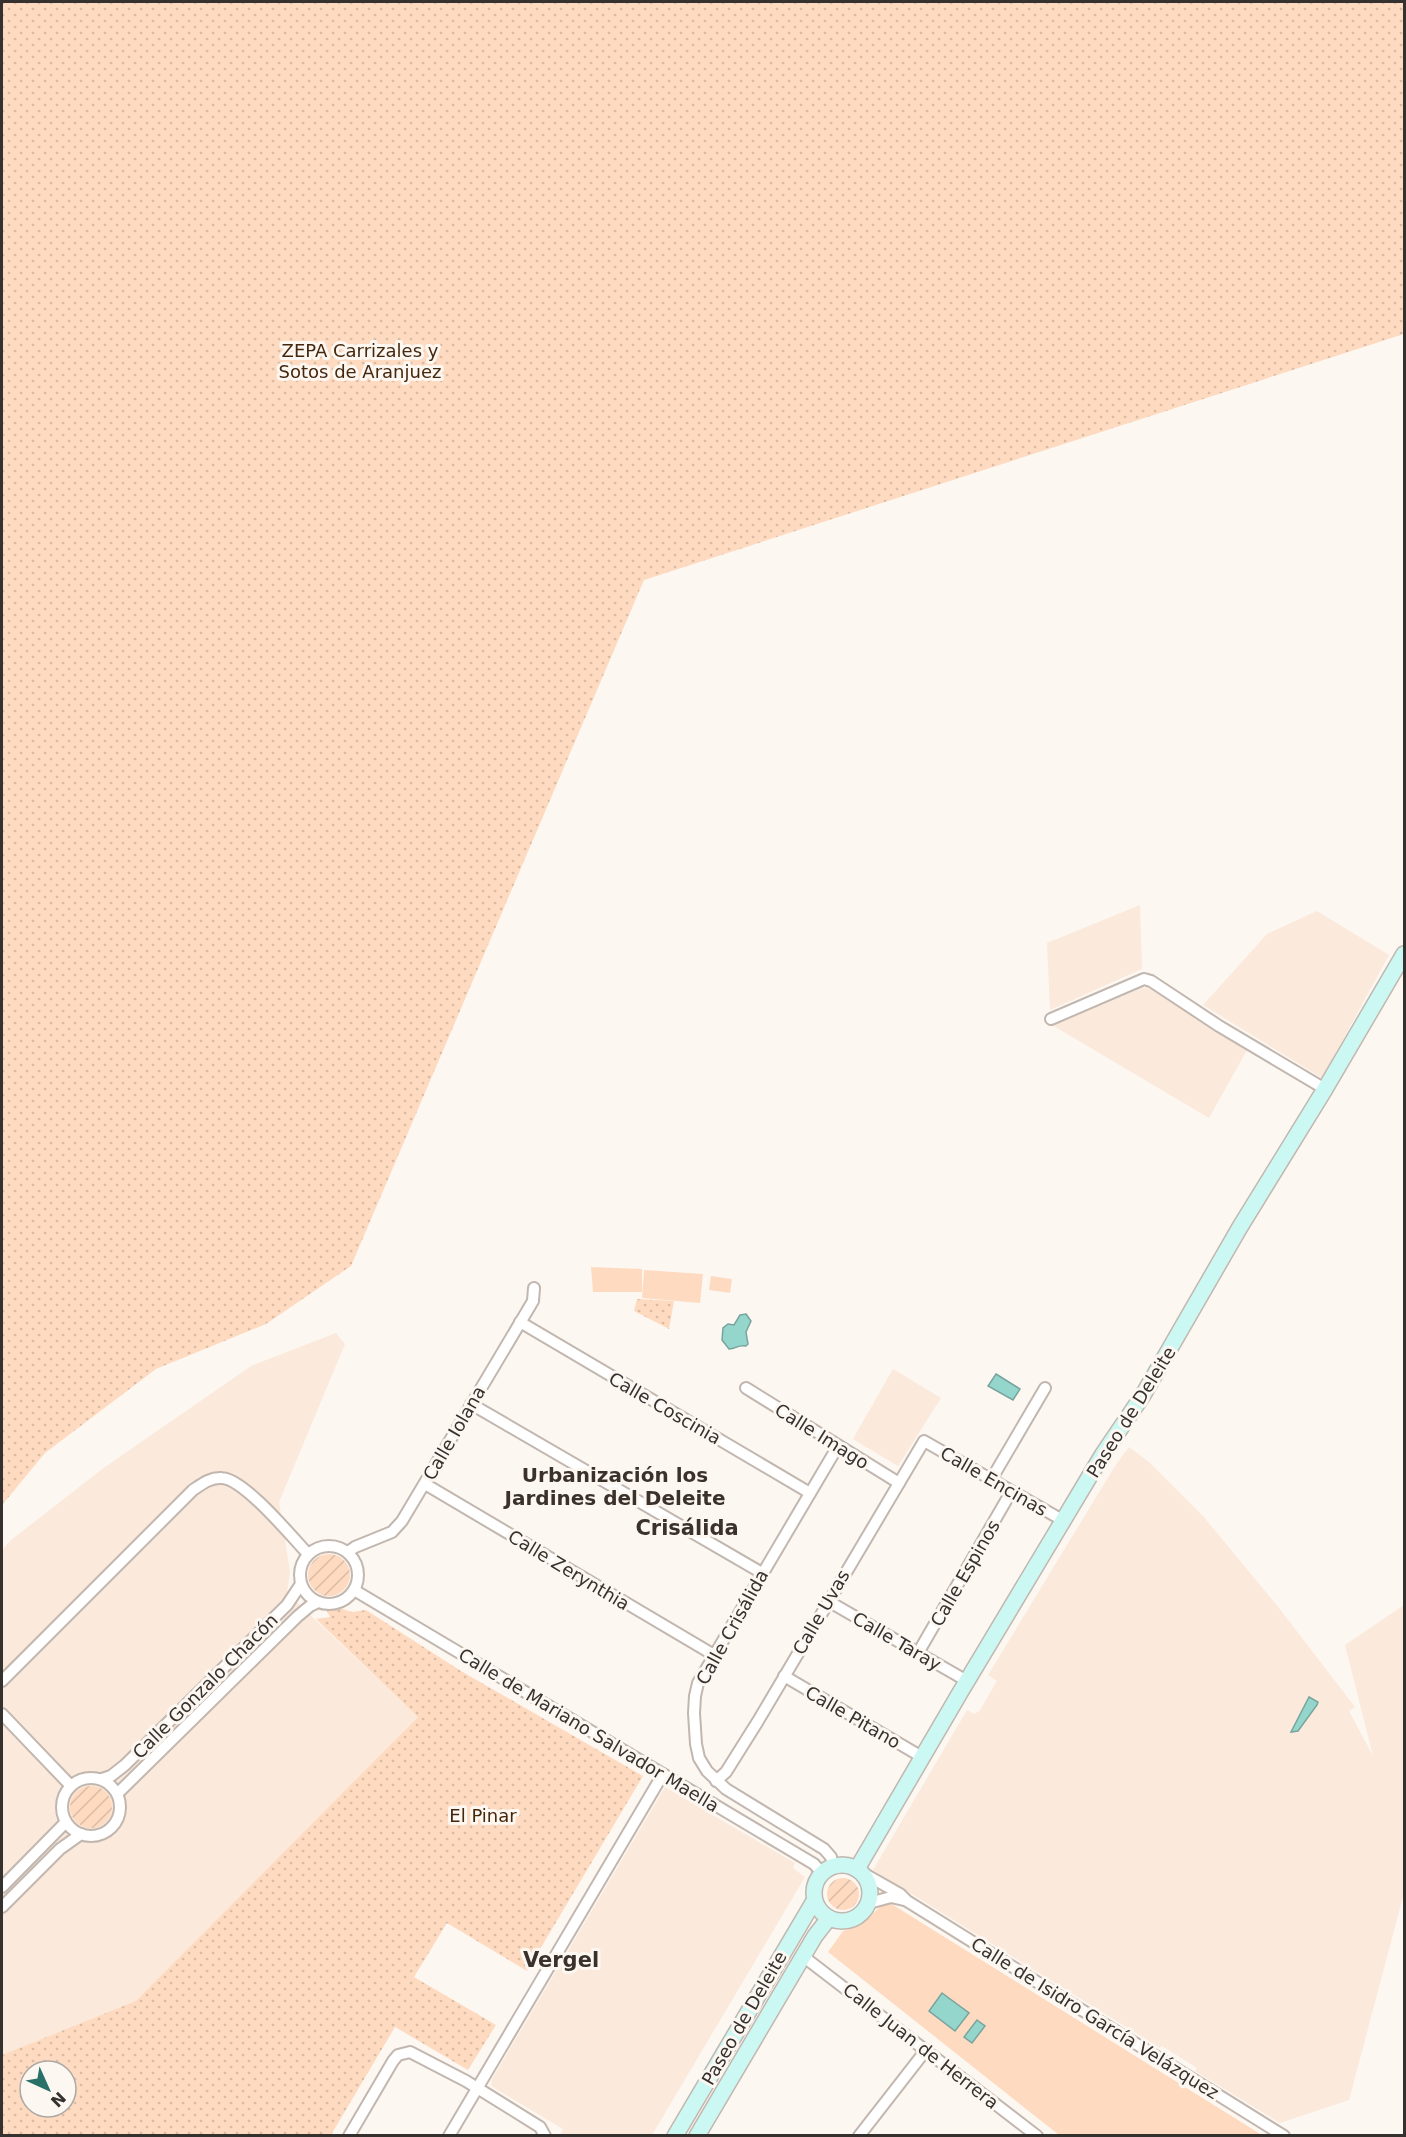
<svg xmlns="http://www.w3.org/2000/svg" width="1406" height="2137" font-family="'DejaVu Sans',sans-serif">
<style>
.built{fill:#fbe9db}
.park{fill:url(#park-dots);fill-rule:evenodd}
.garden{fill:url(#garden-furrows)}
.pitch{fill:#fedbc0}
.water{fill:#94d6cc;stroke:#78a49d;stroke-width:1.5}
.lines{fill:none;stroke-linecap:round;stroke-linejoin:round}
.minor-casing{stroke:#c2b7af;stroke-width:14}
.secondary-casing{stroke:#c2b7af;stroke-width:18}
.minor{stroke:#fff;stroke-width:10}
.secondary{stroke:#cbf8f3;stroke-width:15}
.labels{text-anchor:middle;dominant-baseline:central;stroke-width:6;stroke-linejoin:round;paint-order:stroke}
.park-label{font-size:18px;fill:#45270c;stroke:#fdf7f2}
.street-label{font-size:18px;fill:#35312e;stroke:#fdf7f2}
.neighbourhood-label{font-size:20px;font-weight:bold;fill:#3a312b;stroke:#fdf7f2}
.quarter-label{font-size:21px;font-weight:bold;fill:#3a312b;stroke:#fdf7f2}
</style>
<defs>
<pattern id="park-dots" width="8" height="8" patternUnits="userSpaceOnUse" patternTransform="scale(1.5)"><rect width="8" height="8" fill="#fedbc0"/><path d="M2 2h.1M6 6h.1" fill="none" stroke="#dabca5" stroke-width="1.8" stroke-linecap="round"/></pattern>
<pattern id="garden-furrows" width="10" height="10" patternUnits="userSpaceOnUse" patternTransform="scale(1.5)"><rect width="10" height="10" fill="#fedbc0"/><path d="M-1 1l2-2M0 10L10 0M9 11l2-2" fill="none" stroke="#dabca5"/></pattern>
</defs>
<rect width="100%" height="100%" fill="#fdf7f2"/>
<g class="built">
<polygon points="1140,905 1142,969 1050,1010 1047,943"/>
<polygon points="1317,911 1389,955 1322,1078 1203,1005 1267,934"/>
<polygon points="1148,987 1247,1050 1209,1118 1052,1025 1142,988"/>
<polygon points="336,1333 345,1344 279,1502 290,1572 287,1593 418,1717 136,2002 2,2055 2,1550 11,1540 105,1467 251,1366"/>
<polygon points="893,1369 941,1398 898,1466 853,1439"/>
<polygon points="1129,1447 1149,1462 1203,1516 1279,1608 1355,1707 1349,1711 1373,1756 1345,1645 1404,1605 1404,1893 1349,2100 1280,2123 1195,2071 1197,2068 1162,2046 1160,2048 873,1870 967,1710 975,1714 980,1710 997,1681 988,1675 1115,1466"/>
<polygon points="665,1787 795,1863 793,1868 805,1877 652,2135 560,2135 563,2129 496,2089 491,2085 492,2079"/>
</g>
<g class="park">
<polygon points="2,2 1404,2 1404,334 644,580 351,1266 266,1324 156,1369 45,1453 2,1505"/>
<polygon points="637,1299 674,1301 669,1329 634,1311"/>
<path d="M 323,1603 L 352,1612 L 366,1610 L 461,1671 L 643,1776 L 527,1971 L 447,1923 L 414,1977 L 496,2025 L 468,2070 L 395,2027 L 331,2135 L 2,2136 L 2,2055 L 136,2001 L 418,1717 L 316,1619 L 330,1617 ZM 30,2071 L 66,2071 L 66,2107 L 30,2107 Z"/>
</g>
<g class="garden">
<circle cx="329" cy="1575" r="21"/>
<circle cx="91" cy="1807" r="21"/>
<circle cx="843" cy="1894" r="16"/>
</g>
<g class="pitch">
<polygon points="591,1267 642,1269 642,1292 593,1292"/>
<polygon points="644,1270 703,1274 700,1303 642,1298"/>
<polygon points="711,1276 732,1279 730,1293 709,1290"/>
<polygon points="890,1903 1262,2135 1059,2135 828,1952 843,1931 860,1925 881,1906"/>
</g>
<g class="water">
<path d="M 746,1314 L 751,1321 L 746,1332 L 748,1344 L 746,1346 C 739,1344 736,1349 729,1349 L 722,1340 L 723,1328 L 728,1324 L 734,1325 L 740,1315 Z"/>
<polygon points="996,1374 1020,1389 1013,1400 988,1386"/>
<polygon points="1309,1697 1318,1702 1317,1705 1298,1731 1291,1732"/>
<polygon points="942,1993 969,2013 955,2031 929,2011"/>
<polygon points="977,2020 985,2026 972,2043 964,2037"/>
</g>
<g class="lines">
<g class="minor-casing">
<g id="minor">
<polyline points="1051,1019 1144,979 1151,981 1219,1026 1325,1089"/>
<polyline points="520,1322 810,1493"/>
<polyline points="746,1388 899,1483"/>
<polyline points="471,1404 762,1573"/>
<polyline points="991,1480 1045,1388"/>
<polyline points="425,1484 714,1655"/>
<circle cx="329" cy="1575" r="29"/>
<polyline points="348,1552 355,1547 392,1532 402,1521 533,1301 534,1288"/>
<polyline points="354,1590 814,1864 822,1873"/>
<polyline points="828,1601 967,1681"/>
<polyline points="918,1653 1011,1492"/>
<polyline points="784,1676 922,1757"/>
<path d="M 2,1681 L 193,1490 C 202,1484 211,1477 222,1478 C 244,1479 292,1537 308,1554"/>
<polyline points="2,1714 71,1786"/>
<circle cx="91" cy="1807" r="29"/>
<polyline points="102,1779 111,1776 125,1765 287,1605 301,1584"/>
<polyline points="716,1781 726,1772 758,1721 924,1441 1064,1521"/>
<polyline points="118,1793 298,1616 310,1606 318,1602"/>
<polyline points="833,1866 831,1857 824,1849 726,1789 707,1771 699,1758 696,1744 694,1713 695,1696 698,1683 838,1446"/>
<polyline points="863,1873 900,1894 907,1901 1284,2136"/>
<polyline points="2,1887 66,1822"/>
<polyline points="869,1903 891,1897 904,1900"/>
<polyline points="2,1907 60,1849 81,1834"/>
<polyline points="804,1957 1037,2136"/>
<polyline points="349,2136 393,2061 398,2055 410,2052 466,2081 540,2127 545,2136"/>
<polyline points="449,2136 663,1774"/>
<polyline points="859,2136 926,2050"/>
</g>
</g>
<g class="secondary-casing">
<g id="secondary">
<circle cx="842" cy="1893" r="28"/>
<polyline points="857,1869 961,1691 1103,1454 1143,1395 1240,1227 1325,1089 1404,954"/>
<polyline points="675,2136 814,1901"/>
<polyline points="697,2136 815,1936 829,1918"/>
</g>
</g>
<use href="#minor" class="minor"/>
<use href="#secondary" class="secondary"/>
</g>
<g class="labels">
<g class="park-label">
<text x="360" y="350">ZEPA Carrizales y<tspan x="360" dy="21">Sotos de Aranjuez</tspan></text>
<text x="483" y="1815">El Pinar</text>
</g>
<g class="street-label">
<text transform="translate(665 1408) rotate(30)">Calle Coscinia</text>
<text transform="translate(1131 1412) rotate(-58)">Paseo de Deleite</text>
<text transform="translate(454 1433) rotate(-60)">Calle Iolana</text>
<text transform="translate(822 1436) rotate(32)">Calle Imago</text>
<text transform="translate(994 1481) rotate(30)">Calle Encinas</text>
<text transform="translate(569 1570) rotate(31)">Calle Zerynthia</text>
<text transform="translate(965 1573) rotate(-60)">Calle Espinos</text>
<text transform="translate(821 1612) rotate(-60)">Calle Uvas</text>
<text transform="translate(732 1627) rotate(-61)">Calle Crisálida</text>
<text transform="translate(897 1641) rotate(30)">Calle Taray</text>
<text transform="translate(205 1686) rotate(-45)">Calle Gonzalo Chacón</text>
<text transform="translate(853 1717) rotate(30)">Calle Pitano</text>
<text transform="translate(589 1730) rotate(31)">Calle de Mariano Salvador Maella</text>
<text transform="translate(744 2018) rotate(-60)">Paseo de Deleite</text>
<text transform="translate(1095 2018) rotate(32)">Calle de Isidro García Velázquez</text>
<text transform="translate(921 2046) rotate(38)">Calle Juan de Herrera</text>
</g>
<g class="neighbourhood-label">
<text x="615" y="1475">Urbanización los<tspan x="615" dy="23">Jardines del Deleite</tspan></text>
</g>
<g class="quarter-label">
<text x="687" y="1528">Crisálida</text>
<text x="561" y="1960">Vergel</text>
</g>
</g>
<rect width="1406" height="2137" fill="none" stroke="#35312e" stroke-width="6"/>
<g transform="translate(48 2089) rotate(135)"><circle r="28" fill="#fdf7f2" stroke="#ada8a4" stroke-width="1.5"/>
<path d="M0-4.5L10 22L0 15L-10 22Z" fill="#297168"/>
<text y="-9" font-size="16" font-weight="bold" text-anchor="middle" fill="#35312e">N</text>
</g>
</svg>
